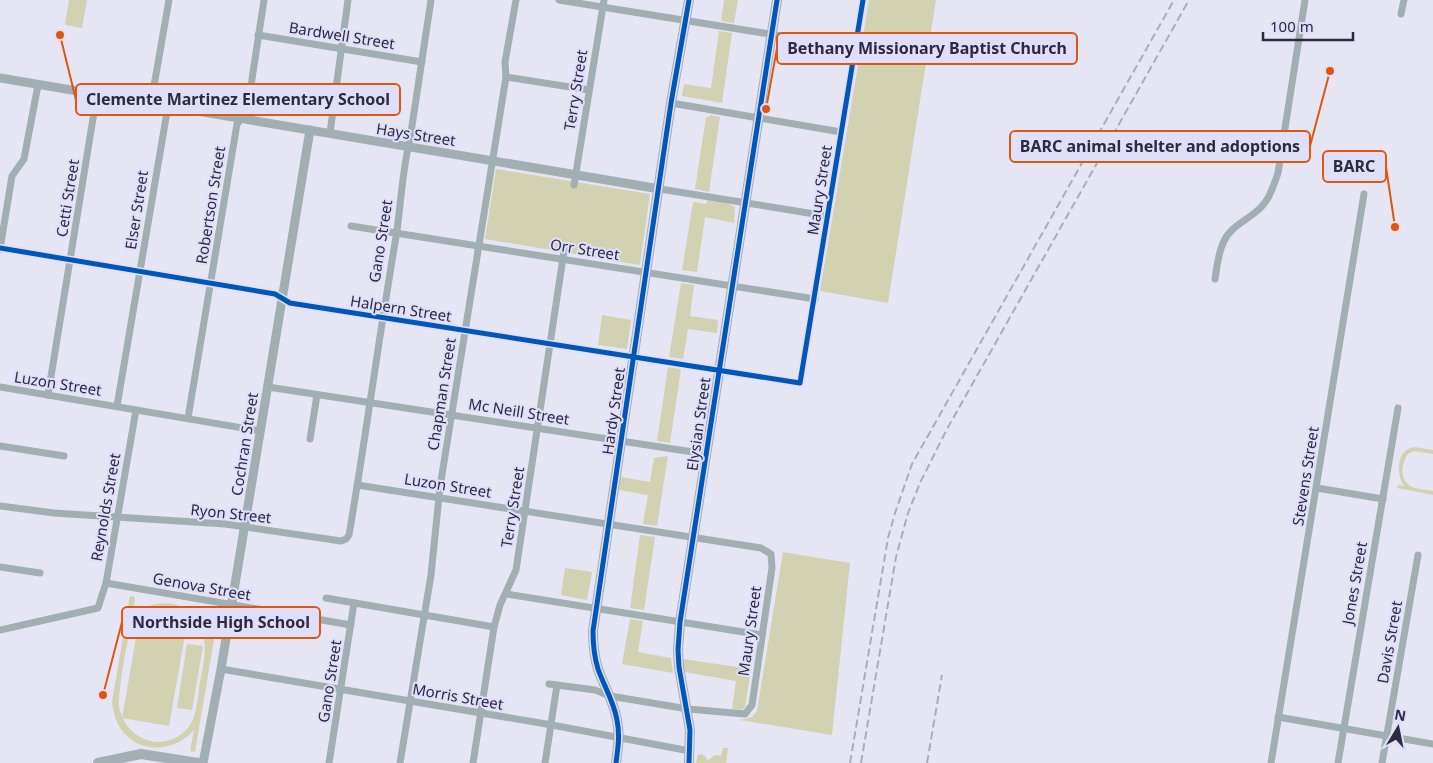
<svg xmlns="http://www.w3.org/2000/svg" width="1433" height="763" font-family="'Noto Sans',sans-serif">
<style>
.green{fill:#d2d2b3;fill-rule:evenodd}
.lines{fill:none;stroke-linecap:round;stroke-linejoin:round}
.minor{stroke:#a1afb2;stroke-width:7}
.tertiary{stroke:#a1afb2;stroke-width:9}
.secondary{stroke:#a4afb3;stroke-width:10}
.rail{stroke:#a6afb4;stroke-width:2;stroke-dasharray:8 4;stroke-linecap:butt}
.cycleway-casing{stroke:#e0dff9;stroke-width:8}
.cycleway{stroke:#0057b8;stroke-width:5}
.labels{text-anchor:middle;dominant-baseline:central;stroke-width:4;stroke-linejoin:round;paint-order:stroke}
.street-label{font-size:15px;fill:#2c2942;stroke:#e0dff9}
.leader{fill:none;stroke:#df570f;stroke-width:2}
.callout-dot{fill:#df570f;stroke:#e0dff9;stroke-width:2}
.callout{fill:#e0dff9;stroke:#df570f;stroke-width:2}
.callout-label{font-size:16px;text-anchor:middle;font-weight:bold;fill:#2c2942}
</style>
<rect width="100%" height="100%" fill="#e6e5f3"/>
<g class="green">
<polygon points="69,0 87,0 82,28 65,25"/>
<polygon points="724,0 738,0 734,23 721,21"/>
<polygon points="869,0 936,0 888,303 820,291"/>
<polygon points="719,31 732,33 722,103 682,96 684,84 711,88"/>
<polygon points="710,115 720,117 709,192 695,189 706,117 709,117"/>
<polygon points="496,169 650,194 640,265 485,239"/>
<polygon points="708,199 724,202 735,207 734,223 705,217 697,272 682,270 693,202 706,204"/>
<polygon points="681,283 694,285 690,316 718,320 717,333 688,329 683,359 669,357"/>
<polygon points="602,315 631,320 627,349 598,345"/>
<polygon points="668,367 681,369 670,443 657,441"/>
<path d="M 1414,447 L 1433,450 L 1433,454 L 1414,451 L 1408,454 C 1401,464 1399,480 1412,487 C 1418,489 1426,490 1433,491 L 1433,495 L 1397,488 L 1398,485 L 1404,486 C 1396,474 1396,450 1414,447 Z"/>
<polygon points="668,456 657,526 643,524 648,495 619,490 621,477 650,482 654,458"/>
<polygon points="640,535 655,537 644,610 630,608"/>
<polygon points="783,552 850,563 832,735 740,720 752,717 757,711"/>
<polygon points="565,568 592,572 587,600 561,595"/>
<path d="M 130,596 L 135,597 L 132,619 C 154,591 196,603 209,633 L 215,634 L 195,752 L 190,751 L 194,730 C 177,750 144,755 125,734 C 116,725 114,714 112,702 ZM 167,609 C 216,619 206,651 199,689 C 197,703 196,721 185,731 C 160,754 125,738 119,707 C 117,700 127,639 130,632 C 132,629 136,623 139,620 C 147,613 157,611 167,609 Z"/>
<polygon points="630,619 643,621 638,652 671,658 673,673 622,664"/>
<polygon points="139,621 186,629 169,726 122,718"/>
<polygon points="187,644 203,646 192,710 177,708"/>
<polygon points="683,659 751,669 745,707 742,710 732,709 736,681 684,672"/>
<polygon points="723,748 728,748 726,763 696,763 698,754 704,755 708,760 715,755 721,756"/>
</g>
<g class="lines">
<g class="minor">
<polyline points="559,0 856,48"/>
<polyline points="1401,14 1404,0"/>
<polyline points="258,35 422,62"/>
<polyline points="506,77 589,90"/>
<polyline points="151,103 169,0"/>
<polyline points="671,103 841,132"/>
<polyline points="330,133 348,0"/>
<polyline points="574,185 604,0"/>
<polyline points="660,189 827,216"/>
<polyline points="351,226 815,299"/>
<polyline points="0,248 275,294 290,303 800,383 863,0"/>
<polyline points="0,249 12,176 24,159 38,85"/>
<path d="M 1215,279 C 1217,266 1218,253 1224,241 C 1231,226 1246,221 1258,210 C 1269,201 1273,187 1278,173 L 1305,0"/>
<polyline points="0,387 260,431"/>
<polyline points="268,387 706,454"/>
<polyline points="48,395 97,94"/>
<polyline points="117,406 168,106"/>
<polyline points="188,418 237,124 247,112 264,0"/>
<polyline points="310,439 317,395"/>
<polyline points="0,446 64,456"/>
<polyline points="357,485 761,548 771,554 772,568 752,705 745,714 688,709 610,696 595,690 549,684"/>
<polyline points="1317,488 1383,499"/>
<path d="M 0,506 L 54,513 L 225,524 L 341,541 L 346,539 L 349,535 C 366,436 379,336 396,237 C 401,205 402,171 410,139 L 431,0"/>
<polyline points="0,567 40,573"/>
<polyline points="106,583 351,625"/>
<polyline points="506,594 762,635"/>
<polyline points="326,598 494,627"/>
<polyline points="0,630 98,608 106,583 136,410"/>
<polyline points="221,669 552,725 690,751"/>
<polyline points="1278,717 1433,744"/>
<polyline points="329,763 354,603"/>
<polyline points="400,763 431,575 440,487 506,77 505,62 516,0"/>
<polyline points="473,763 494,627 500,605 516,570 564,251"/>
<polyline points="545,763 557,685"/>
<polyline points="1271,763 1364,194"/>
<polyline points="1338,763 1398,408"/>
<polyline points="1382,763 1418,555"/>
</g>
<g class="tertiary">
<polyline points="0,78 660,189"/>
<polyline points="203,763 221,669 310,130"/>
</g>
<g class="secondary">
<polyline points="98,763 141,754 198,763"/>
<path d="M 616,763 C 618,748 620,735 617,720 C 614,702 604,686 598,669 C 594,656 593,644 593,631 L 671,103 L 689,0"/>
<polyline points="689,763 690,730 679,667 678,650 680,622 777,0"/>
</g>
<g class="rail">
<polyline points="850,763 888,538 895,513 912,464 1174,0"/>
<polyline points="861,763 896,557 908,513 920,483 947,429 1189,0"/>
<polyline points="927,763 942,675"/>
</g>
<g class="cycleway-casing">
<g id="cycleway">
<polyline points="0,248 275,294 290,303 800,383 863,0"/>
<path d="M 616,763 C 618,748 620,735 617,720 C 614,702 604,686 598,669 C 594,656 593,644 593,631 L 671,103 L 689,0"/>
<polyline points="689,763 690,730 679,667 678,650 680,622 777,0"/>
</g>
</g>
<use href="#cycleway" class="cycleway"/>
</g>
<g class="labels">
<g class="street-label">
<text transform="translate(342 35) rotate(9)">Bardwell Street</text>
<text transform="translate(575 90) rotate(-81)">Terry Street</text>
<text transform="translate(416 134) rotate(9)">Hays Street</text>
<text transform="translate(819 190) rotate(-81)">Maury Street</text>
<text transform="translate(67 198) rotate(-81)">Cetti Street</text>
<text transform="translate(210 205) rotate(-81)">Robertson Street</text>
<text transform="translate(136 210) rotate(-81)">Elser Street</text>
<text transform="translate(380 241) rotate(-81)">Gano Street</text>
<text transform="translate(585 249) rotate(9)">Orr Street</text>
<text transform="translate(401 308) rotate(9)">Halpern Street</text>
<text transform="translate(58 383) rotate(9)">Luzon Street</text>
<text transform="translate(441 394) rotate(-81)">Chapman Street</text>
<text transform="translate(519 411) rotate(9)">Mc Neill Street</text>
<text transform="translate(613 411) rotate(-82)">Hardy Street</text>
<text transform="translate(698 424) rotate(-82)">Elysian Street</text>
<text transform="translate(244 444) rotate(-81)">Cochran Street</text>
<text transform="translate(1305 476) rotate(-81)">Stevens Street</text>
<text transform="translate(448 485) rotate(9)">Luzon Street</text>
<text transform="translate(105 507) rotate(-80)">Reynolds Street</text>
<text transform="translate(512 507) rotate(-81)">Terry Street</text>
<text transform="translate(231 513) rotate(6)">Ryon Street</text>
<text transform="translate(1354 583) rotate(-80)">Jones Street</text>
<text transform="translate(202 586) rotate(10)">Genova Street</text>
<text transform="translate(749 631) rotate(-82)">Maury Street</text>
<text transform="translate(1389 642) rotate(-80)">Davis Street</text>
<text transform="translate(329 681) rotate(-81)">Gano Street</text>
<text transform="translate(458 696) rotate(10)">Morris Street</text>
</g>
</g>
<path class="leader" d="M766 109L777 48M60 35L76 100M1330 71L1310 146M1395 227L1386 167M103 695L122 622"/>
<g class="callout-dot">
<circle cx="766" cy="109" r="5"/>
<circle cx="60" cy="35" r="5"/>
<circle cx="1330" cy="71" r="5"/>
<circle cx="1395" cy="227" r="5"/>
<circle cx="103" cy="695" r="5"/>
</g>
<g class="callout">
<rect x="777" y="33" width="300" height="31" rx="5"/>
<rect x="76" y="84" width="324" height="31" rx="5"/>
<rect x="1010" y="131" width="300" height="31" rx="5"/>
<rect x="1323" y="151" width="63" height="31" rx="5"/>
<rect x="122" y="607" width="198" height="31" rx="5"/>
</g>
<g class="callout-label">
<text x="927" y="54">Bethany Missionary Baptist Church</text>
<text x="238" y="105">Clemente Martinez Elementary School</text>
<text x="1160" y="152">BARC animal shelter and adoptions</text>
<text x="1354" y="172">BARC</text>
<text x="221" y="628">Northside High School</text>
</g>
<g transform="translate(1398 728) rotate(10)" stroke="#e0dff9" stroke-width="4" paint-order="stroke">
<path d="M0-4L9 19L0 12L-9 19Z" fill="#2c2942"/>
<text y="-8" font-size="14" font-weight="bold" text-anchor="middle" fill="#2c2942">N</text>
</g>
<path d="M1263 32v8h90v-8" fill="none" stroke="#2c2942" stroke-width="2.5"/>
<text x="1270" y="32" font-size="15" fill="#2c2942" stroke="#e0dff9" stroke-width="4" paint-order="stroke">100 m</text>
</svg>
